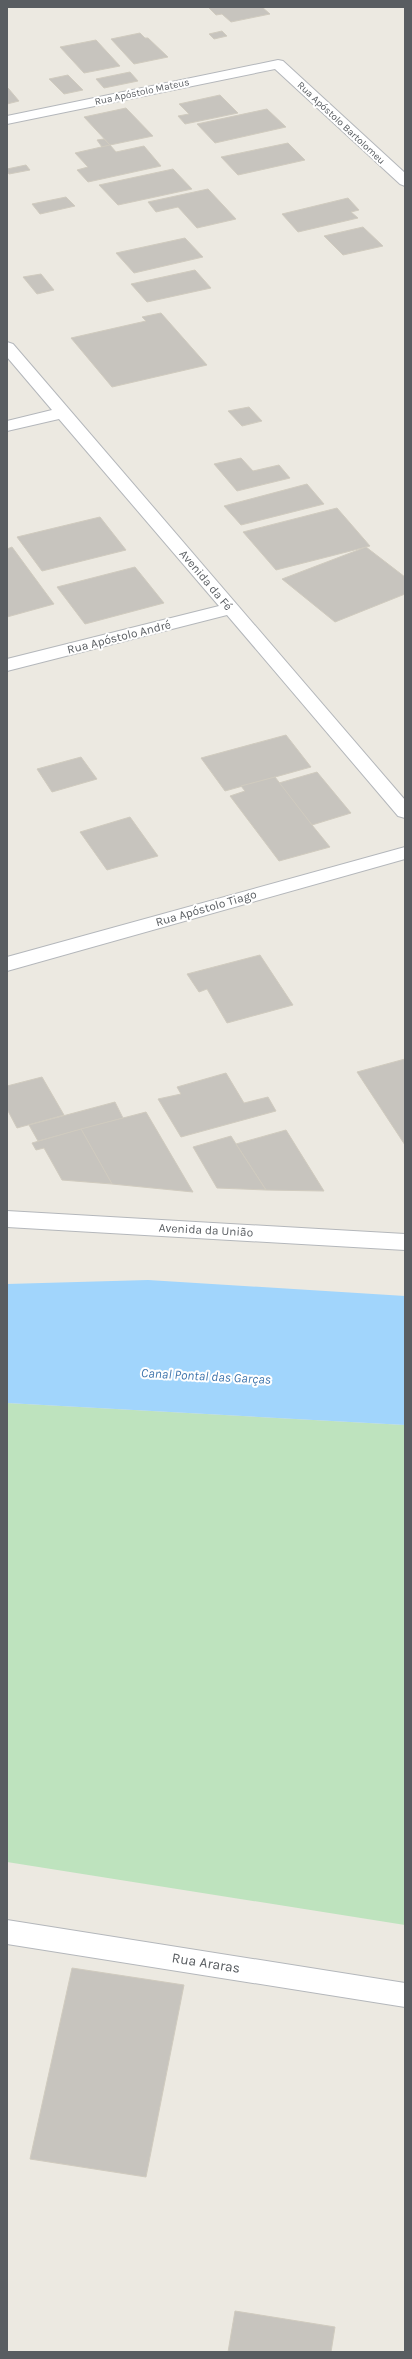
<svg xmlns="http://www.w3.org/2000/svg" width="412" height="2359" font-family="Karla,sans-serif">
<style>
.green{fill:#bee3be}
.water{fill:#a1d5fc}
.building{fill:#c7c4be;stroke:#d0cbbf}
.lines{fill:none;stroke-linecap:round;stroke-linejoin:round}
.minor-casing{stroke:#b4b7bb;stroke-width:2}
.minor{fill:#fff;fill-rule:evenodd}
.labels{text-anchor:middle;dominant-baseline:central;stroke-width:4;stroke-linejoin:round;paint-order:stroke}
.far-street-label{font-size:10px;fill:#595d61;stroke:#fff}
.street-label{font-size:12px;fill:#595d61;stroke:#fff}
.water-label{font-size:13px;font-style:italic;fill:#4076ad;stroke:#fff}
.near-street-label{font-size:14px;fill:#595d61;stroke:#fff}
</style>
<rect width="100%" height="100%" fill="#ece9e1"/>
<polygon class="green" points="7,1403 405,1425 405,1925 7,1862"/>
<polygon class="water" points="148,1280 405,1296 405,1425 7,1403 7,1284"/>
<g class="building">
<polygon points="208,7 262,7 270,14 231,22 222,14 216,15"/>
<polygon points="222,31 227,36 214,39 209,34"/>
<polygon points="140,33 145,38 148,38 168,57 134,64 111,39"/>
<polygon points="96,40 120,66 84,73 60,47"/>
<polygon points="130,72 138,81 104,88 96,79"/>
<polygon points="68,75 83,90 64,94 49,79"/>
<polygon points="7,88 8,88 19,101 7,104"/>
<polygon points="220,95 238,113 185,124 178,116 189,114 179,104"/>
<polygon points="126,108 153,136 110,145 84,117"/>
<polygon points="267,109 286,127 215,143 197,124"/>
<polygon points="104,139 110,145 102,147 97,140"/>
<polygon points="288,143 305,160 238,175 221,157"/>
<polygon points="110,145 116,152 144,146 161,166 88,182 77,170 88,167 75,153"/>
<polygon points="26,165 30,170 9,174 7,171 7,169"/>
<polygon points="173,169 192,189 118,205 99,185"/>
<polygon points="208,189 236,219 197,228 178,207 156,212 148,202"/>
<polygon points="66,197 75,206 40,214 32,204"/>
<polygon points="348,198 359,210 351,212 358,218 298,232 282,214"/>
<polygon points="363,227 383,246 343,255 324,236"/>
<polygon points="185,238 203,257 134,273 116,253"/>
<polygon points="195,270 211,288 147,302 131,284"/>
<polygon points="41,274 54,290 37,294 23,277"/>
<polygon points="161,313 207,365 112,387 71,338 146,321 142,317"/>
<polygon points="249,407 262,421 242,426 228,411"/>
<polygon points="241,458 253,471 279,465 290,478 237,491 214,464"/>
<polygon points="307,484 324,504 241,525 224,506"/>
<polygon points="337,508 370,546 276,570 243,532"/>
<polygon points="100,517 126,550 42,571 17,537"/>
<polygon points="12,547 54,604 7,617 7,549"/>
<polygon points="366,547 405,577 405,594 335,622 282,579"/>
<polygon points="135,567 164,603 85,624 57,587"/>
<polygon points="286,735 311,767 225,791 201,758"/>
<polygon points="81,757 97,779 52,792 37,769"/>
<polygon points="317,772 351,813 312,825 279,783"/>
<polygon points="275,777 312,825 330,847 279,861 230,796 245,791 241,786"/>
<polygon points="130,817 158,856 107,870 80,832"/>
<polygon points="260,955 293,1005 227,1023 207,989 199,992 187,974"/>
<polygon points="405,1059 405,1145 357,1072"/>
<polygon points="226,1073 244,1103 268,1097 276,1111 181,1137 158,1099 181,1094 177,1087"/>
<polygon points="42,1077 64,1115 17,1128 7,1109 7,1086"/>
<polygon points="115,1102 123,1118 38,1141 29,1125"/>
<polygon points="146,1112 193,1192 112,1184 81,1129"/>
<polygon points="81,1129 112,1184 62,1180 44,1148 36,1150 32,1143"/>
<polygon points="286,1130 324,1191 266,1190 236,1144"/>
<polygon points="231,1136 236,1144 266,1190 217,1188 193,1147"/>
<polygon points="72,1968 184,1985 146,2177 30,2159"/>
<polygon points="235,2311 335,2327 331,2352 228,2352"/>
</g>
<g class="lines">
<g class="minor-casing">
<g id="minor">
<polygon points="278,60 283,61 405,173 405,186 400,184 275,69 7,124 7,116"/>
<polygon points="7,342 13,344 405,800 405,818 398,816 227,615 7,671 7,659 219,606 59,419 7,431 7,421 52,410 7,357"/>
<polygon points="405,847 405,859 7,971 7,957"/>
<polygon points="7,1211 405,1234 405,1250 7,1227"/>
<polygon points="7,1920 405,1983 405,2007 7,1944"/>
</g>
</g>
<use href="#minor" class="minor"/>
</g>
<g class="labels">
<g class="far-street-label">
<text transform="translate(142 92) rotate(-12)">Rua Apóstolo Mateus</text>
<text transform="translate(341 123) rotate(43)">Rua Apóstolo Bartolomeu</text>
</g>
<g class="street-label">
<text transform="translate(206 580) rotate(50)">Avenida da Fé</text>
<text transform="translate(119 637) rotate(-14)">Rua Apóstolo André</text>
<text transform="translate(206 908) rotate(-16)">Rua Apóstolo Tiago</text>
<text transform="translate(206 1230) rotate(3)">Avenida da União</text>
</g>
<g class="water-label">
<text transform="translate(206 1376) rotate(3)">Canal Pontal das Garças</text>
</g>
<g class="near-street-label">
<text transform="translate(206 1963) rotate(9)">Rua Araras</text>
</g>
</g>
<rect width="412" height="2359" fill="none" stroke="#595d61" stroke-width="16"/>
</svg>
